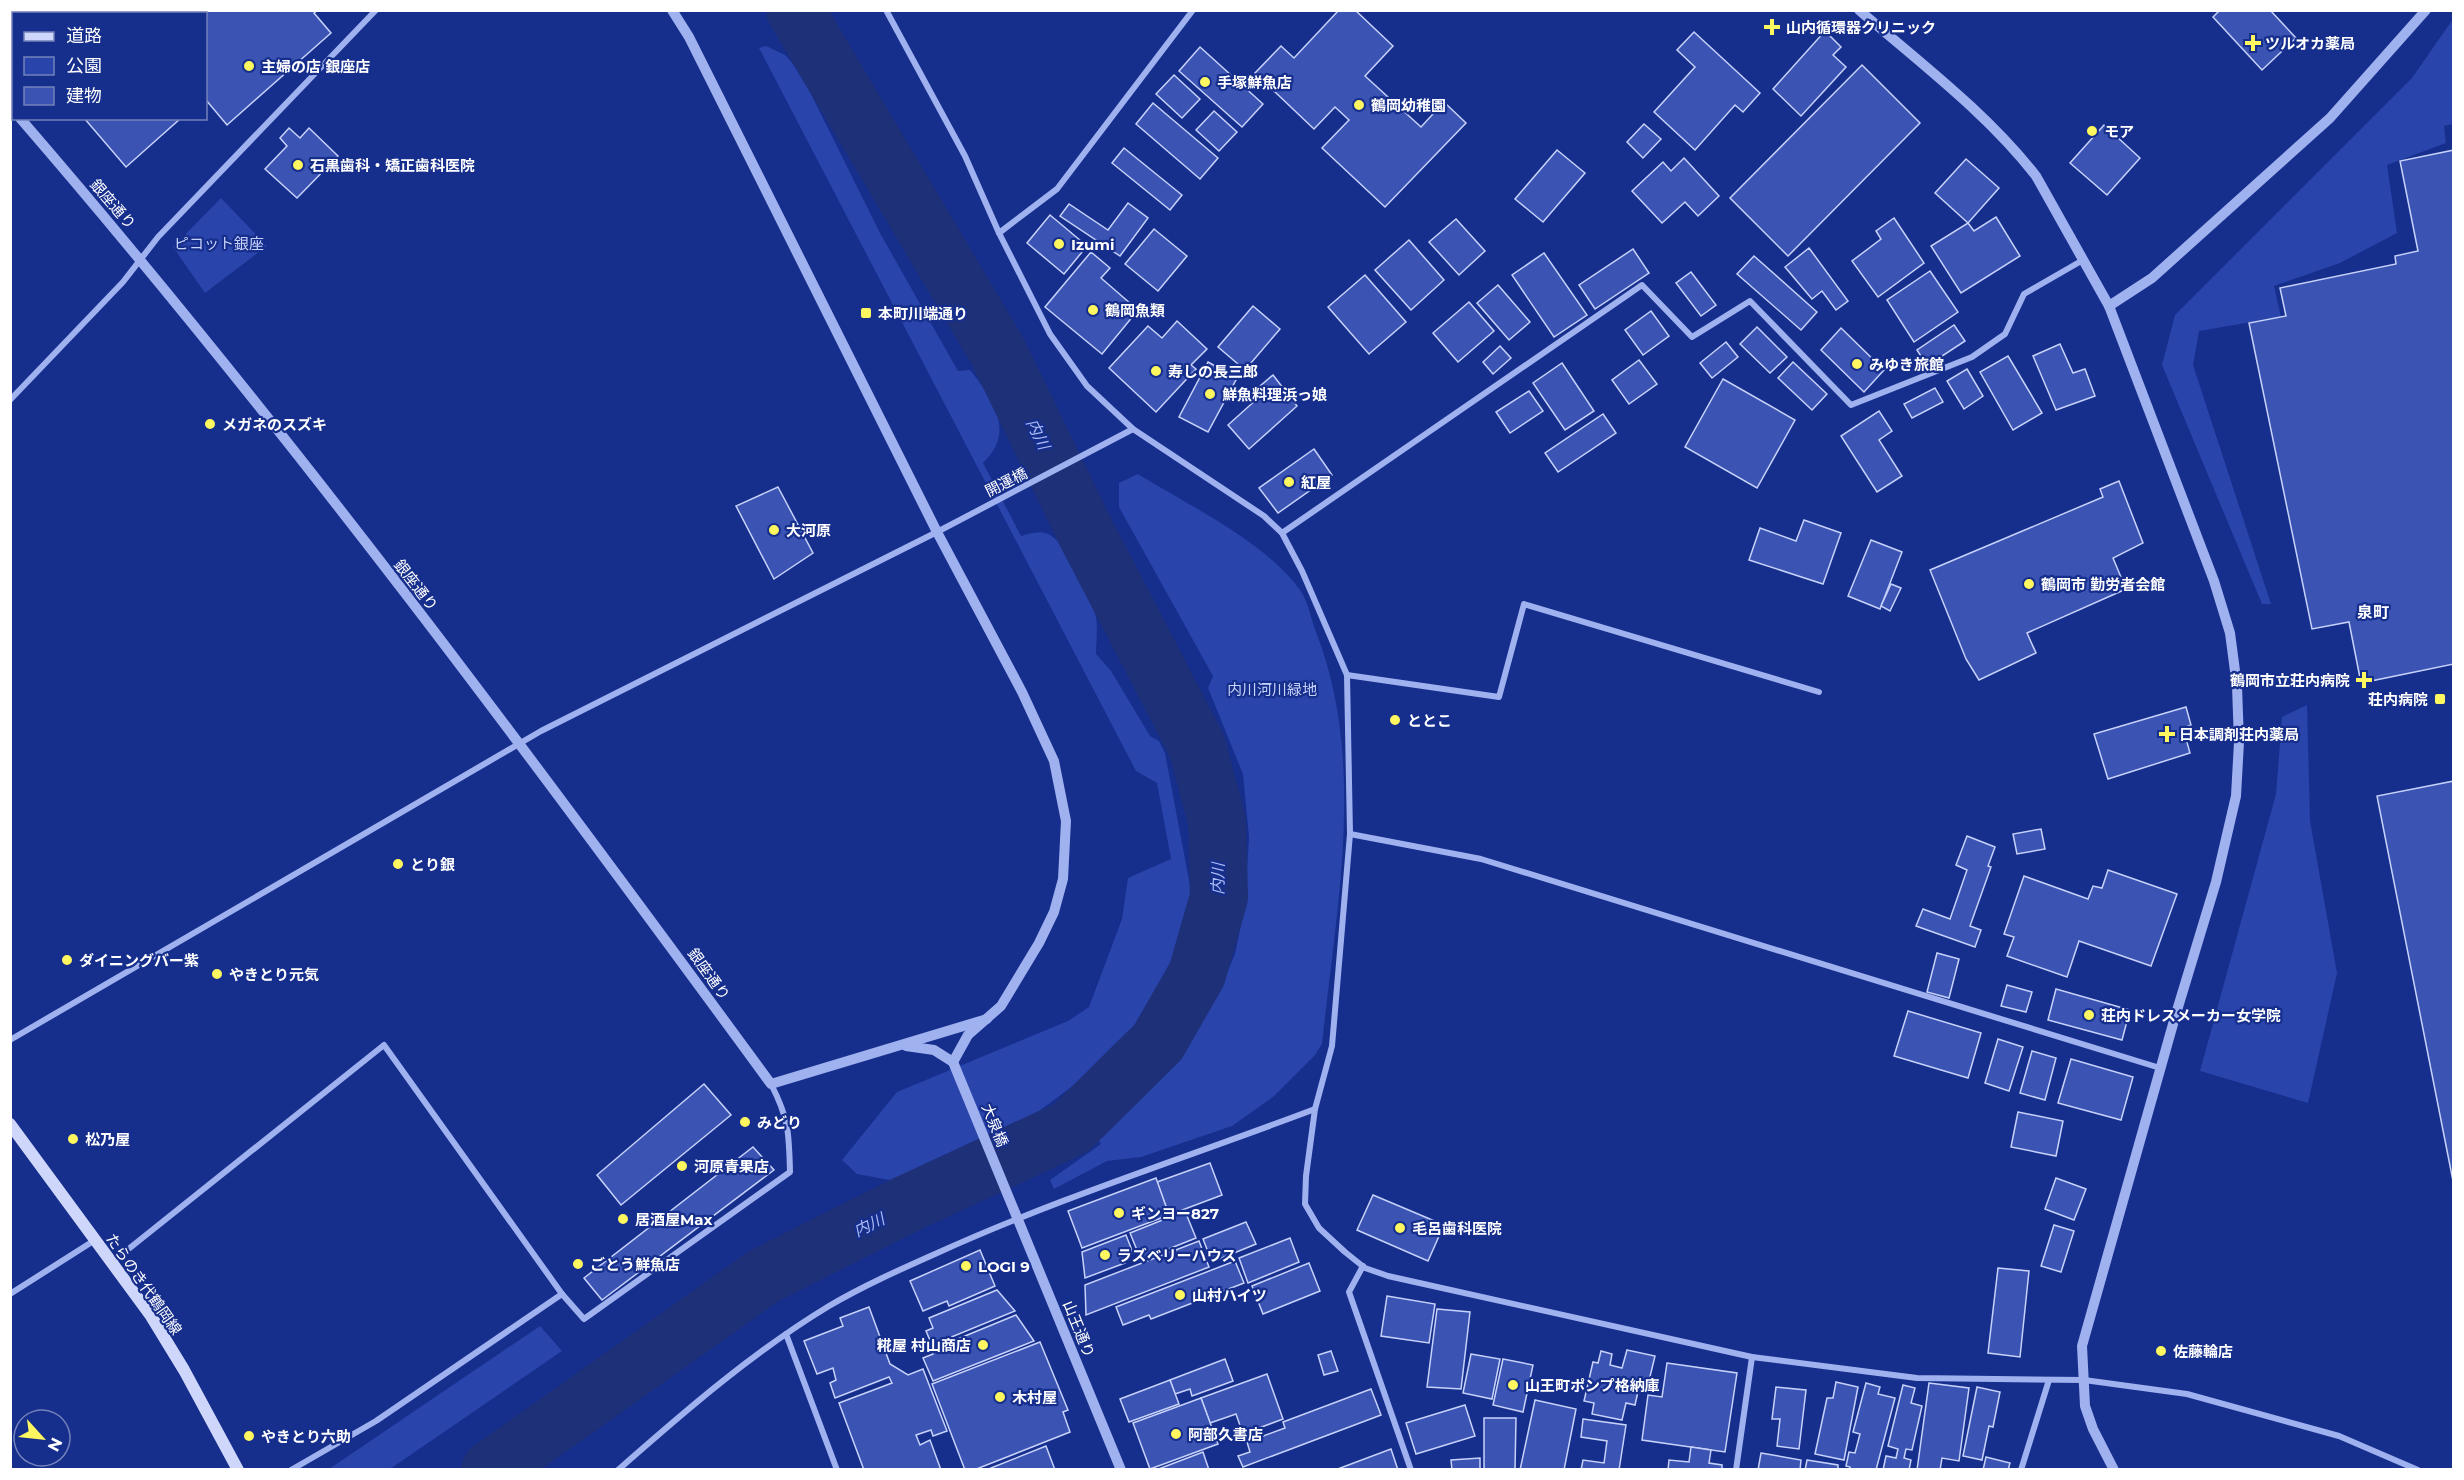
<svg xmlns="http://www.w3.org/2000/svg" width="2464" height="1480" font-family="Montserrat,'Noto Sans JP',sans-serif">
<style>
.green{fill:#2944ab}
.lines{fill:none;stroke-linecap:round;stroke-linejoin:round}
.river{stroke:#1e3077;stroke-width:58}
.building{fill:#3b54b3;stroke:#c7d2fb;stroke-width:1.5}
.minor{stroke:#a0b1ef;stroke-width:6}
.tertiary{stroke:#a0b1ef;stroke-width:10}
.secondary{stroke:#ced7fb;stroke-width:12}
.poi-dot{fill:#fff75f;stroke:#162e8c;stroke-width:2}
.labels{text-anchor:middle;dominant-baseline:central;stroke-width:4.5;stroke-linejoin:round;paint-order:stroke}
.poi-label{font-size:15px;font-weight:bold;fill:#fff;stroke:#162e8c;text-anchor:start}
.street-label{font-size:15px;fill:#fff;stroke:#162e8c}
.park-label{font-size:15px;fill:#c7d2fb;stroke:#162e8c}
.water-label{font-size:16px;font-style:italic;fill:#acbcf6;stroke:#162e8c}
.neighbourhood-label{font-size:16px;font-weight:bold;fill:#fff;stroke:#162e8c}
</style>
<rect width="100%" height="100%" fill="#162e8c"/>
<g class="green">
<polygon points="2453,19 2453,124 2444,126 2446,143 2387,165 2397,233 2340,263 2274,286 2281,317 2199,331 2193,365 2271,604 2262,604 2162,365 2175,315 2412,78"/>
<path d="M 766,46 L 785,55 L 793,64 L 811,94 L 880,233 L 958,371 L 970,370 C 993,399 1016,432 983,463 L 1021,536 C 1029,534 1039,530 1048,534 C 1068,543 1092,597 1096,617 C 1098,629 1096,642 1096,654 L 1111,671 L 1150,736 L 1159,741 L 1165,753 L 1192,896 L 1185,930 L 1170,966 L 1148,1008 L 1119,1047 L 1082,1079 L 1027,1120 L 901,1182 L 857,1174 L 842,1160 L 897,1092 L 1068,1021 L 1089,1007 L 1122,919 L 1128,878 L 1171,859 L 1157,783 L 1136,771 L 759,48 Z"/>
<polygon points="221,198 267,246 205,293 173,247"/>
<path d="M 1138,474 C 1188,505 1266,542 1300,590 C 1308,601 1311,619 1316,632 C 1367,762 1336,910 1322,1044 L 1315,1055 L 1273,1097 L 1232,1126 L 1141,1157 L 1107,1161 L 1054,1189 L 1050,1180 L 1101,1144 L 1097,1138 L 1159,1081 L 1194,1036 L 1217,996 L 1235,954 L 1245,905 L 1249,837 L 1243,774 L 1208,688 L 1213,676 L 1119,507 L 1119,483 Z"/>
<polygon points="2307,705 2310,821 2337,973 2308,1103 2200,1071 2276,794 2282,717"/>
<polygon points="540,1326 562,1351 390,1469 329,1469"/>
</g>
<g class="lines">
<polyline class="river" points="490,1470 764,1276 909,1203 1071,1128 1158,1042 1197,974 1219,897 1217,821 1197,746 1086,533 998,352 795,10"/>
</g>
<g class="building">
<polygon points="160,10 318,10 314,13 331,33 227,125 206,100 206,14 157,14"/>
<polygon points="1339,10 1355,10 1393,46 1365,76 1421,127 1444,102 1466,123 1385,207 1322,148 1349,120 1335,107 1314,129 1255,73 1281,46 1294,58"/>
<polygon points="2220,10 2270,10 2296,38 2262,70 2213,17"/>
<polygon points="1825,31 1841,47 1833,55 1846,67 1801,116 1773,89"/>
<polygon points="1694,32 1760,93 1743,112 1735,105 1695,150 1654,112 1695,67 1677,50"/>
<polygon points="1200,47 1263,104 1242,127 1179,71"/>
<polygon points="1862,65 1920,123 1788,256 1730,198"/>
<polygon points="1174,75 1200,99 1182,118 1156,94"/>
<polygon points="1153,103 1218,158 1200,179 1136,124"/>
<polygon points="1214,111 1237,132 1219,151 1196,130"/>
<polygon points="84,118 181,118 126,167"/>
<polygon points="1644,124 1661,139 1643,158 1627,142"/>
<polygon points="2104,125 2140,158 2107,195 2070,163"/>
<polygon points="289,128 300,138 309,128 338,156 297,198 265,169 287,146 280,138"/>
<polygon points="1124,148 1182,195 1170,210 1112,163"/>
<polygon points="1557,150 1585,173 1543,222 1515,199"/>
<polygon points="2454,150 2454,664 2361,683 2349,622 2312,629 2249,323 2286,316 2280,288 2396,264 2395,256 2418,251 2400,161"/>
<polygon points="1684,158 1719,196 1698,216 1685,202 1662,223 1632,191 1663,162 1671,171"/>
<polygon points="1966,159 1999,188 1968,223 1935,193"/>
<polygon points="1128,203 1148,218 1120,256 1060,216 1069,204 1108,230"/>
<polygon points="1050,215 1087,246 1064,274 1027,243"/>
<polygon points="1996,217 2020,256 1961,293 1931,246 1968,223 1974,231"/>
<polygon points="1894,218 1924,263 1878,297 1852,261 1881,239 1876,231"/>
<polygon points="1456,219 1485,251 1459,275 1429,242"/>
<polygon points="1154,229 1187,256 1158,291 1125,264"/>
<polygon points="1409,240 1444,280 1411,310 1375,270"/>
<polygon points="1809,248 1848,301 1836,310 1822,291 1812,299 1785,267"/>
<polygon points="1633,249 1649,273 1595,309 1579,285"/>
<polygon points="1091,252 1110,268 1101,278 1138,310 1102,354 1045,307"/>
<polygon points="1544,253 1587,315 1554,337 1512,275"/>
<polygon points="1754,256 1817,312 1801,330 1737,274"/>
<polygon points="1930,271 1958,312 1914,342 1887,300"/>
<polygon points="1691,272 1716,305 1701,316 1676,283"/>
<polygon points="1365,275 1406,322 1369,354 1328,307"/>
<polygon points="1498,285 1530,322 1509,340 1477,303"/>
<polygon points="1469,302 1494,331 1458,362 1433,333"/>
<polygon points="1253,306 1280,329 1245,370 1218,347"/>
<polygon points="1651,311 1669,336 1643,355 1625,330"/>
<polygon points="1177,321 1207,349 1191,365 1196,369 1156,412 1109,368 1148,326 1162,338"/>
<polygon points="1954,325 1965,341 1927,366 1917,350"/>
<polygon points="1757,327 1787,357 1770,373 1740,344"/>
<polygon points="1841,328 1884,370 1864,392 1821,350"/>
<polygon points="1726,342 1738,357 1712,378 1700,363"/>
<polygon points="2060,344 2073,373 2085,369 2095,396 2056,410 2033,356"/>
<polygon points="1500,346 1511,358 1493,374 1483,362"/>
<polygon points="2008,356 2042,413 2013,430 1980,372"/>
<polygon points="1639,360 1657,384 1629,404 1612,380"/>
<polygon points="1208,362 1237,378 1208,432 1179,417"/>
<polygon points="1793,362 1827,394 1812,410 1778,378"/>
<polygon points="1562,363 1594,411 1565,430 1533,383"/>
<polygon points="1967,369 1983,396 1964,409 1947,381"/>
<polygon points="1273,375 1297,406 1249,449 1228,425 1258,398 1253,392"/>
<polygon points="1723,379 1795,420 1757,488 1685,447"/>
<polygon points="1935,388 1943,402 1912,418 1904,404"/>
<polygon points="1529,391 1543,411 1510,433 1496,412"/>
<polygon points="1879,411 1892,431 1879,440 1902,476 1877,492 1841,436"/>
<polygon points="1603,414 1616,433 1558,472 1545,453"/>
<polygon points="1314,449 1332,475 1278,513 1259,488"/>
<polygon points="2119,481 2143,543 2113,558 2126,589 2027,633 2036,653 1979,680 1966,659 1930,570 2103,497 2100,489"/>
<polygon points="778,487 813,553 774,579 736,506"/>
<polygon points="1804,520 1841,533 1823,584 1749,560 1760,528 1796,541"/>
<polygon points="1871,540 1902,552 1880,609 1848,596"/>
<polygon points="1891,584 1901,588 1890,611 1881,606"/>
<polygon points="2186,707 2191,725 2183,728 2190,753 2108,779 2094,734"/>
<polygon points="2454,781 2454,1186 2377,796"/>
<polygon points="2041,829 2045,849 2017,854 2013,834"/>
<polygon points="1967,836 1995,847 1988,866 1991,867 1970,926 1981,930 1975,947 1916,926 1923,909 1950,919 1967,870 1956,865"/>
<polygon points="2108,870 2177,894 2151,966 2079,941 2067,977 2007,956 2014,937 2004,934 2024,876 2088,899 2093,886 2102,888"/>
<polygon points="1937,953 1959,959 1949,998 1927,992"/>
<polygon points="2007,985 2032,992 2026,1012 2001,1006"/>
<polygon points="2056,989 2130,1010 2122,1040 2048,1020"/>
<polygon points="1908,1011 1981,1033 1968,1078 1894,1056"/>
<polygon points="1998,1039 2023,1047 2009,1091 1985,1083"/>
<polygon points="2032,1051 2056,1058 2045,1100 2020,1093"/>
<polygon points="2071,1059 2133,1077 2121,1120 2058,1103"/>
<polygon points="704,1084 731,1115 621,1205 597,1175"/>
<polygon points="2018,1112 2063,1121 2056,1156 2011,1147"/>
<polygon points="753,1147 774,1170 602,1300 584,1278"/>
<polygon points="1210,1163 1222,1195 1169,1215 1157,1182"/>
<polygon points="1156,1178 1169,1215 1082,1248 1068,1211"/>
<polygon points="2056,1178 2086,1189 2074,1220 2045,1209"/>
<polygon points="1373,1195 1444,1225 1428,1261 1357,1230"/>
<polygon points="1185,1211 1196,1238 1141,1260 1130,1233"/>
<polygon points="1246,1222 1256,1244 1212,1262 1203,1239"/>
<polygon points="2054,1225 2074,1231 2061,1272 2041,1266"/>
<polygon points="1126,1235 1133,1253 1123,1257 1125,1263 1085,1278 1082,1252"/>
<polygon points="1290,1238 1299,1262 1248,1283 1239,1258"/>
<polygon points="1199,1241 1209,1267 1086,1315 1085,1285"/>
<polygon points="980,1250 995,1286 949,1306 947,1301 923,1311 910,1281"/>
<polygon points="1235,1261 1244,1283 1151,1319 1149,1315 1123,1325 1116,1307"/>
<polygon points="1309,1263 1320,1291 1263,1314 1252,1286"/>
<polygon points="1998,1268 2029,1271 2020,1357 1988,1353"/>
<polygon points="997,1290 1015,1311 932,1345 926,1331 933,1328 929,1318"/>
<polygon points="1387,1296 1435,1304 1429,1343 1381,1336"/>
<polygon points="869,1307 890,1364 908,1375 923,1369 947,1431 933,1436 931,1430 916,1435 920,1445 930,1440 941,1470 864,1470 839,1403 892,1383 889,1377 835,1398 830,1383 836,1380 833,1368 817,1374 804,1341 843,1326 840,1318"/>
<polygon points="1437,1309 1470,1312 1461,1389 1427,1387"/>
<polygon points="1016,1315 1034,1341 933,1381 923,1358 933,1354 931,1350"/>
<polygon points="1040,1342 1068,1410 1063,1412 1070,1432 974,1470 965,1470 932,1384"/>
<polygon points="1627,1350 1655,1356 1647,1389 1639,1387 1635,1405 1626,1403 1622,1420 1592,1414 1594,1403 1584,1401 1593,1362 1598,1363 1601,1351 1612,1354 1610,1365 1622,1368"/>
<polygon points="1331,1351 1338,1371 1324,1375 1318,1355"/>
<polygon points="1471,1354 1500,1359 1492,1399 1463,1393"/>
<polygon points="1225,1359 1233,1381 1192,1396 1190,1389 1175,1394 1170,1380"/>
<polygon points="1503,1359 1533,1365 1523,1412 1493,1405"/>
<polygon points="1667,1363 1737,1373 1725,1452 1642,1440 1648,1395 1662,1397"/>
<polygon points="1267,1374 1283,1419 1243,1434 1236,1414 1210,1423 1201,1398"/>
<polygon points="1170,1380 1179,1404 1129,1422 1120,1399"/>
<polygon points="1836,1382 1858,1387 1844,1460 1815,1454 1827,1398 1833,1398"/>
<polygon points="1866,1383 1880,1387 1878,1394 1895,1398 1876,1470 1850,1470 1850,1467 1846,1466 1849,1452 1855,1453 1860,1434 1853,1432"/>
<polygon points="1929,1383 1969,1388 1959,1461 1942,1458 1940,1470 1917,1470"/>
<polygon points="1903,1385 1915,1388 1911,1403 1922,1406 1912,1450 1906,1449 1904,1458 1911,1460 1909,1470 1883,1470 1886,1456 1896,1458 1898,1449 1888,1446"/>
<polygon points="1776,1387 1806,1390 1799,1449 1777,1446 1780,1419 1772,1419"/>
<polygon points="1977,1387 2000,1392 1993,1427 1989,1426 1982,1460 1963,1456"/>
<polygon points="1371,1389 1381,1415 1243,1467 1238,1456 1250,1452 1247,1442 1285,1428 1283,1422"/>
<polygon points="1201,1398 1218,1444 1150,1469 1133,1423"/>
<polygon points="1535,1400 1576,1409 1564,1470 1520,1470"/>
<polygon points="1465,1405 1475,1436 1416,1454 1406,1423"/>
<polygon points="1484,1418 1516,1418 1515,1470 1484,1470"/>
<polygon points="1583,1419 1626,1425 1619,1470 1581,1470 1583,1460 1604,1463 1607,1441 1581,1437"/>
<polygon points="1046,1446 1055,1470 986,1470"/>
<polygon points="1691,1447 1711,1450 1709,1463 1722,1465 1722,1470 1668,1470 1669,1460 1689,1462"/>
<polygon points="1391,1449 1398,1470 1335,1470"/>
<polygon points="1203,1452 1209,1470 1156,1470"/>
<polygon points="1761,1453 1801,1460 1800,1470 1758,1470"/>
<polygon points="1986,1457 2010,1463 2008,1470 1983,1470"/>
<polygon points="1480,1458 1480,1470 1452,1470 1451,1460"/>
<polygon points="1807,1460 1838,1465 1838,1470 1805,1470"/>
</g>
<g class="lines">
<g class="minor">
<polyline points="886,10 965,156 999,233 1050,334 1087,386 1133,429 1264,516 1282,533 1302,571 1347,675 1350,834 1332,1046 1315,1109 1306,1176 1305,1204 1319,1228 1345,1252 1365,1268 1388,1276 1752,1357 1917,1378 2084,1380 2187,1394 2339,1436 2418,1470"/>
<polyline points="999,233 1057,189 1193,10"/>
<polyline points="10,400 123,282 158,237 376,10"/>
<polyline points="1282,533 1642,285 1692,337 1750,301 1851,405 1972,357 2005,334 2024,294 2083,260"/>
<polyline points="1347,675 1499,697 1524,604 1819,692"/>
<polyline points="1350,834 1481,859 2160,1068"/>
<polyline points="10,1040 541,731 937,532 1133,429"/>
<polyline points="111,1263 384,1045 562,1294"/>
<polyline points="1363,1266 1349,1292 1411,1470"/>
<polyline points="10,1294 95,1240"/>
<polyline points="786,1334 837,1470"/>
<path d="M 291,1470 L 376,1421 L 562,1294 L 584,1319 L 790,1172 C 789,1133 789,1119 771,1084"/>
<path d="M 618,1470 C 685,1411 753,1352 829,1306 C 863,1286 899,1270 935,1254 C 1058,1198 1188,1157 1315,1109"/>
<polyline points="1736,1470 1752,1357"/>
<polyline points="2021,1470 2049,1380"/>
</g>
<g class="tertiary">
<polyline points="672,10 689,37 937,532 1022,692 1054,761 1066,821 1063,879 1054,912 1039,943 1001,1006 968,1035 953,1062"/>
<path d="M 1859,10 C 1919,62 1987,113 2036,176 L 2109,306 L 2214,581 L 2230,633 L 2237,686 L 2239,742 L 2236,796 L 2216,882 L 2175,1017 L 2082,1346 L 2085,1406 L 2093,1429 L 2114,1470"/>
<polyline points="10,108 14,112"/>
<path d="M 20,118 C 287,427 530,755 771,1084 L 987,1019"/>
<polyline points="2109,306 2152,278 2330,118 2426,10"/>
<polyline points="906,1046 934,1050 953,1062"/>
<polyline points="953,1062 1121,1470"/>
</g>
<polyline class="secondary" points="10,1124 151,1316 184,1370 238,1470"/>
</g>
<g class="poi-dot">
<path d="M1769 18h6v6h6v6h-6v6h-6v-6h-6v-6h6z"/>
<path d="M2250 34h6v6h6v6h-6v6h-6v-6h-6v-6h6z"/>
<circle cx="249" cy="66" r="6"/>
<circle cx="1205" cy="82" r="6"/>
<circle cx="1359" cy="105" r="6"/>
<circle cx="2092" cy="131" r="6"/>
<circle cx="298" cy="165" r="6"/>
<circle cx="1059" cy="244" r="6"/>
<circle cx="1093" cy="310" r="6"/>
<rect x="860" y="307" width="12" height="12" rx="3"/>
<circle cx="1857" cy="364" r="6"/>
<circle cx="1156" cy="371" r="6"/>
<circle cx="1210" cy="394" r="6"/>
<circle cx="210" cy="424" r="6"/>
<circle cx="1289" cy="482" r="6"/>
<circle cx="774" cy="530" r="6"/>
<circle cx="2029" cy="584" r="6"/>
<path d="M2361 671h6v6h6v6h-6v6h-6v-6h-6v-6h6z"/>
<rect x="2434" y="693" width="12" height="12" rx="3"/>
<circle cx="1395" cy="720" r="6"/>
<path d="M2164 725h6v6h6v6h-6v6h-6v-6h-6v-6h6z"/>
<circle cx="398" cy="864" r="6"/>
<circle cx="67" cy="960" r="6"/>
<circle cx="217" cy="974" r="6"/>
<circle cx="2089" cy="1015" r="6"/>
<circle cx="745" cy="1122" r="6"/>
<circle cx="73" cy="1139" r="6"/>
<circle cx="682" cy="1166" r="6"/>
<circle cx="1119" cy="1213" r="6"/>
<circle cx="623" cy="1219" r="6"/>
<circle cx="1400" cy="1228" r="6"/>
<circle cx="1105" cy="1255" r="6"/>
<circle cx="578" cy="1264" r="6"/>
<circle cx="966" cy="1266" r="6"/>
<circle cx="1180" cy="1295" r="6"/>
<circle cx="983" cy="1345" r="6"/>
<circle cx="2161" cy="1351" r="6"/>
<circle cx="1513" cy="1385" r="6"/>
<circle cx="1000" cy="1397" r="6"/>
<circle cx="1176" cy="1434" r="6"/>
<circle cx="249" cy="1436" r="6"/>
</g>
<g class="labels">
<g class="poi-label">
<text x="1786" y="27">山内循環器クリニック</text>
<text x="2265" y="43">ツルオカ薬局</text>
<text x="261" y="66">主婦の店 銀座店</text>
<text x="1217" y="82">手塚鮮魚店</text>
<text x="1371" y="105">鶴岡幼稚園</text>
<text x="2104" y="131">モア</text>
<text x="310" y="165">石黒歯科・矯正歯科医院</text>
<text x="1071" y="244">Izumi</text>
<text x="1105" y="310">鶴岡魚類</text>
<text x="878" y="313">本町川端通り</text>
<text x="1869" y="364">みゆき旅館</text>
<text x="1168" y="371">寿しの長三郎</text>
<text x="1222" y="394">鮮魚料理浜っ娘</text>
<text x="222" y="424">メガネのスズキ</text>
<text x="1301" y="482">紅屋</text>
<text x="786" y="530">大河原</text>
<text x="2041" y="584">鶴岡市 勤労者会館</text>
<text x="2350" y="680" text-anchor="end">鶴岡市立荘内病院</text>
<text x="2428" y="699" text-anchor="end">荘内病院</text>
<text x="1407" y="720">ととこ</text>
<text x="2179" y="734">日本調剤荘内薬局</text>
<text x="410" y="864">とり銀</text>
<text x="79" y="960">ダイニングバー紫</text>
<text x="229" y="974">やきとり元気</text>
<text x="2101" y="1015">荘内ドレスメーカー女学院</text>
<text x="757" y="1122">みどり</text>
<text x="85" y="1139">松乃屋</text>
<text x="694" y="1166">河原青果店</text>
<text x="1131" y="1213">ギンヨー827</text>
<text x="635" y="1219">居酒屋Max</text>
<text x="1412" y="1228">毛呂歯科医院</text>
<text x="1117" y="1255">ラズベリーハウス</text>
<text x="590" y="1264">ごとう鮮魚店</text>
<text x="978" y="1266">LOGI 9</text>
<text x="1192" y="1295">山村ハイツ</text>
<text x="971" y="1345" text-anchor="end">糀屋 村山商店</text>
<text x="2173" y="1351">佐藤輪店</text>
<text x="1525" y="1385">山王町ポンプ格納庫</text>
<text x="1012" y="1397">木村屋</text>
<text x="1188" y="1434">阿部久書店</text>
<text x="261" y="1436">やきとり六助</text>
</g>
<g class="street-label">
<text transform="translate(113 204) rotate(49)">銀座通り</text>
<text transform="translate(1006 482) rotate(-27)">開運橋</text>
<text transform="translate(416 585) rotate(52)">銀座通り</text>
<text transform="translate(709 974) rotate(54)">銀座通り</text>
<text transform="translate(995 1125) rotate(68)">大泉橋</text>
<text transform="translate(144 1284) rotate(55)">たらのき代鶴岡線</text>
<text transform="translate(1079 1329) rotate(68)">山王通り</text>
</g>
<g class="park-label">
<text x="219" y="243">ピコット銀座</text>
<text x="1272" y="689">内川河川緑地</text>
</g>
<g class="water-label">
<text transform="translate(1038 434) rotate(64)">内川</text>
<text transform="translate(1218 879) rotate(-89)">内川</text>
<text transform="translate(869 1225) rotate(-26)">内川</text>
</g>
<g class="neighbourhood-label">
<text x="2373" y="612">泉町</text>
</g>
</g>
<rect width="2464" height="1480" fill="none" stroke="#ffffff" stroke-width="24"/>
<rect x="12" y="12" width="195" height="108" fill="#162e8c" stroke="#7382ba" stroke-width="1.5"/>
<rect x="24" y="32" width="30" height="9" fill="#ced7fb" stroke="#7382ba" stroke-width="1.5"/>
<text x="66" y="42" font-size="18" fill="#ffffff">道路</text>
<rect x="24" y="57" width="30" height="18" fill="#2944ab" stroke="#7382ba" stroke-width="1.5"/>
<text x="66" y="72" font-size="18" fill="#ffffff">公園</text>
<rect x="24" y="87" width="30" height="18" fill="#3b54b3" stroke="#7382ba" stroke-width="1.5"/>
<text x="66" y="102" font-size="18" fill="#ffffff">建物</text>
<g transform="translate(42 1438) rotate(117)"><circle r="28" fill="#162e8c" stroke="#7382ba" stroke-width="1.5"/>
<path d="M0-4.5L10 22L0 15L-10 22Z" fill="#fff75f"/>
<text y="-9" font-size="16" font-weight="bold" text-anchor="middle" fill="#ffffff">N</text>
</g>
</svg>
